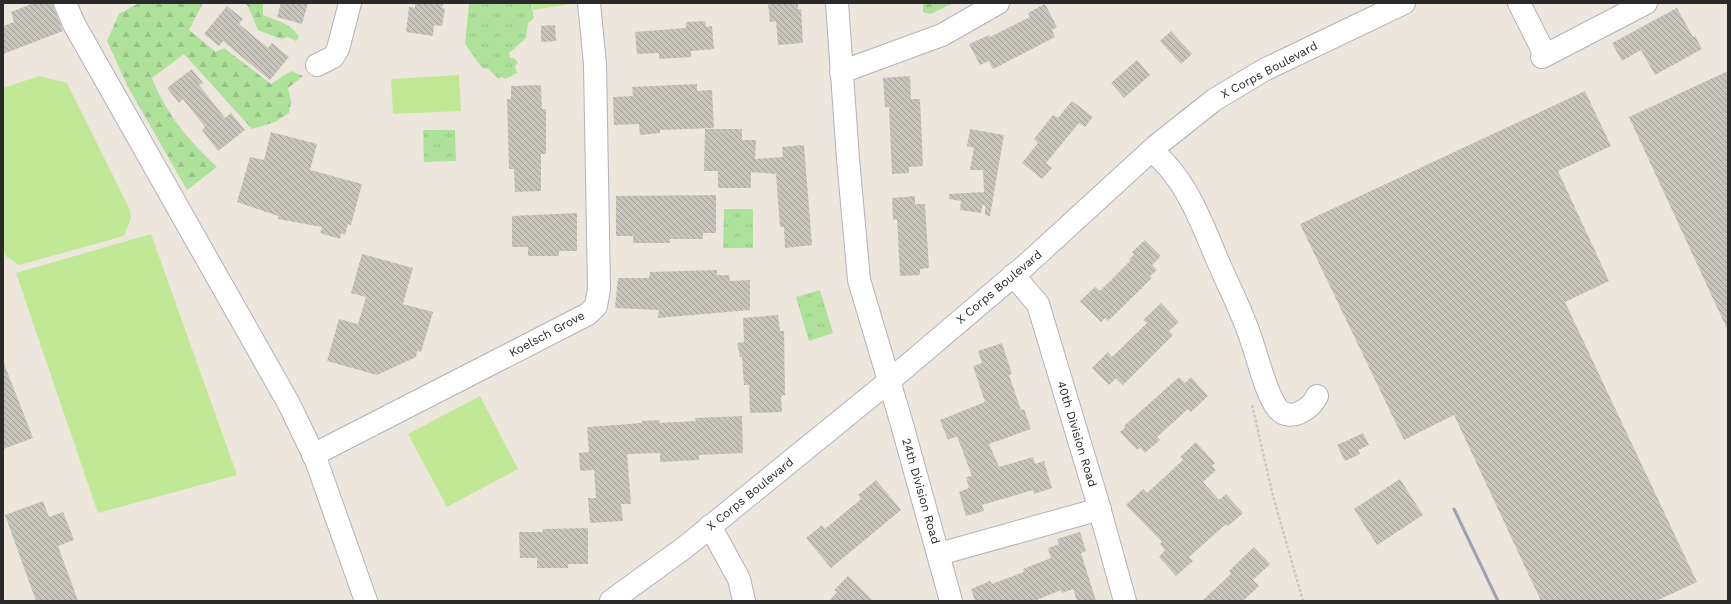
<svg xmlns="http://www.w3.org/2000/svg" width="1731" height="604" font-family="'Work Sans',sans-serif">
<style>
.forest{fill:url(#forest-firs)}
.park{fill:url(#park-tufts)}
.pitch{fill:#c1e995}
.building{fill:url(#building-back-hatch)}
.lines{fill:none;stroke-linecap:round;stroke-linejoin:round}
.minor-casing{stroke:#b0b2be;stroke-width:24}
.path{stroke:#c8c8c8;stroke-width:2.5;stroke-dasharray:3 2;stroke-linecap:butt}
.minor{stroke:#fff;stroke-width:22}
.rail{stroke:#9fa1b4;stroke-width:3}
.labels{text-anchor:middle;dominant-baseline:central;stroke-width:4;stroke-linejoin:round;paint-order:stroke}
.street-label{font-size:12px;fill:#2a2a2a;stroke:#fff}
</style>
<defs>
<pattern id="forest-firs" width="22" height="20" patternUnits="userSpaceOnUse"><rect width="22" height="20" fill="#aee29a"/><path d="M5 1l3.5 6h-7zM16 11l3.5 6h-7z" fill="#96c285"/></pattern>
<pattern id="park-tufts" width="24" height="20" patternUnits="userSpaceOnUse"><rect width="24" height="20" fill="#aee29a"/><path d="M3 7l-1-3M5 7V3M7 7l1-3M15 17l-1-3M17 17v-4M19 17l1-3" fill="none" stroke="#96c285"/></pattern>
<pattern id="building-back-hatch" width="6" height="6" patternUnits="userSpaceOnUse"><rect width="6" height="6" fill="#c7c4bb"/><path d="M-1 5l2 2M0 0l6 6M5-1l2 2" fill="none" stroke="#a29f98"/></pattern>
</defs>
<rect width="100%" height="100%" fill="#ece6dd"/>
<g class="forest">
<path d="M 139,3 L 203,3 L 189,30 L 216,52 L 224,48 L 271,84 L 291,71 L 303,76 L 288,88 L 291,101 L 289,113 L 275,122 L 252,129 L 184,54 L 152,78 C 167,116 188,139 217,167 L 187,190 L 127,85 L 107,41 L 119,14 Z"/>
<path d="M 245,3 L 263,3 L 263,15 C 275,20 293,24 299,37 L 296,41 L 288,37 L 281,39 L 258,30 L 248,6 Z"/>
<polygon points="923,3 953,3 931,14 923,12"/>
</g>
<g class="park">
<polygon points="469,3 531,3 534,18 528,23 526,38 509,53 510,58 514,58 518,63 515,66 517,73 505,79 502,77 498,79 489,69 482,68 465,44"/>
<polygon points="423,130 455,130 456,161 424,162"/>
<polygon points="724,209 753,209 753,248 723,248"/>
<polygon points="820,290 833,333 809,341 796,297"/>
</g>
<g class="pitch">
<polygon points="532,3 565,3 565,5 533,10"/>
<polygon points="459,75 461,111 393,114 391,79"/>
<polygon points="39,76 67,83 130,210 131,218 124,236 19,265 6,256 3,249 3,88"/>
<polygon points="151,234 237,475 98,513 16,273"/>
<polygon points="480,396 518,469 447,507 408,434"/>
</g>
<g class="building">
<polygon points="34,3 52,3 63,31 3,54 3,26 14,22 11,12"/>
<polygon points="281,3 308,3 302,24 277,17"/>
<polygon points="415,3 443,3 442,8 445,9 442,26 434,25 433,36 406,32 409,7 415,8"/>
<polygon points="768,3 798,3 798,9 801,9 803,43 778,45 776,21 770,22"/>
<polygon points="1045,4 1057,27 1052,30 1055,37 993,69 989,61 980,65 969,44 989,35 990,37 1030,17 1028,13"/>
<polygon points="227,6 243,19 239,24 268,48 272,43 289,57 270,80 223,41 219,46 204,34"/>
<polygon points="1677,8 1693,37 1695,36 1702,49 1655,75 1641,50 1622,61 1612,43"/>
<polygon points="705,21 706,27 712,26 714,49 691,51 691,57 659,59 659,53 637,54 635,32 686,28 686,22"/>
<polygon points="555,25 556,41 541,42 541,26"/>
<polygon points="1171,31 1192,54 1181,64 1160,41"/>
<polygon points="1137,60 1150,75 1124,98 1111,83"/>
<polygon points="192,69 203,83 199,85 225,118 231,113 245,130 218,151 202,130 205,127 183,99 179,103 167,88"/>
<polygon points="1728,71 1728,331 1629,117"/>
<polygon points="910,76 911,99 920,99 923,166 909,167 909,173 892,174 889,107 885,107 883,78"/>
<polygon points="697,84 697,91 712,90 714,128 660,130 660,133 640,135 639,124 614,125 613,97 633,96 632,87"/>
<polygon points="541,85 542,109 546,109 546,154 541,154 541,191 515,192 514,169 509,169 507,99 511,99 511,86"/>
<polygon points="1585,91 1611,146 1558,171 1609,281 1565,302 1697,582 1656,601 1541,601 1454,415 1404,440 1300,224"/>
<polygon points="1072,101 1093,117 1085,127 1079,123 1046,163 1052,168 1042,179 1022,163 1038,143 1034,139 1053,115 1058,118"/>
<polygon points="705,129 742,129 742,140 756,140 755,159 783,157 782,147 804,145 812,245 785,248 784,227 780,227 776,174 751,172 751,188 718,188 718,171 704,171"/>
<polygon points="970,129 1004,135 990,216 985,215 985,205 983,205 981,213 960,210 961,201 949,199 949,194 984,192 983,170 970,170 974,148 967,146"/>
<polygon points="271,132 317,144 310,170 362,184 351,225 348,224 345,235 341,233 340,239 320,233 322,227 278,219 278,216 237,202 250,157 264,160"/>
<polygon points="716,195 716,233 703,233 703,239 670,239 670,243 633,243 633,236 616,236 616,196"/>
<polygon points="915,196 915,204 925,204 929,268 920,269 920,275 900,276 897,219 893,220 892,198"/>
<polygon points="577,213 577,251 559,251 559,256 528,256 528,247 512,247 512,216"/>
<polygon points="1145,240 1161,256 1152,265 1157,270 1150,276 1152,278 1108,321 1105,318 1101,322 1080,301 1095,287 1100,291 1131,260 1129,259 1134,255 1132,252"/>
<polygon points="362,254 413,268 403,304 433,312 421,352 417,351 416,357 377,375 327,361 339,319 358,324 366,297 351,293"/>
<polygon points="717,270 717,275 729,275 730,281 750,280 750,310 658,318 659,310 615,308 618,278 649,278 650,272"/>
<polygon points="1161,303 1179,322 1169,331 1173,335 1123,385 1116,378 1109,385 1092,368 1108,352 1112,357 1147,323 1143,320"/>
<polygon points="778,315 780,331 784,331 785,395 781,396 782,412 750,413 749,385 744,385 742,357 740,357 737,343 744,342 743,318"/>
<polygon points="1002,343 1012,374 1009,375 1021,410 1024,409 1031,429 989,444 999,467 1033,457 1035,464 1044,461 1052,488 1034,494 1033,490 982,505 984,511 966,516 959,492 969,488 966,477 972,476 957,436 948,440 940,420 985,402 973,366 982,363 978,351"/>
<polygon points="3,361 33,438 3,449"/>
<polygon points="1179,377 1185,383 1191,377 1208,396 1191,412 1188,409 1157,437 1160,440 1145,453 1140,447 1137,450 1120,432 1125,428 1124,426"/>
<polygon points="742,416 743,453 699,455 699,460 660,462 660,453 627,454 631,504 621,504 623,521 590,523 588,498 596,498 594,470 580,471 579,453 589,452 587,427 642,423 642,421 660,420 660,423 696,421 695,418"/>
<polygon points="1363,433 1369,445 1358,450 1360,454 1345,461 1337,445"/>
<polygon points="1196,442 1215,463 1212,466 1216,470 1203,482 1219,500 1226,494 1243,513 1228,526 1226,524 1189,557 1193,561 1176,576 1159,557 1165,550 1160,544 1162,542 1126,505 1143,489 1147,493 1183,460 1180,457"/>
<polygon points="1400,479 1423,515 1377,545 1354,509"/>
<polygon points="876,480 901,510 831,568 806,538 822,525 825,529 861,499 858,495"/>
<polygon points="43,501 49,517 63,512 74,540 58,546 78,601 36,601 5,515"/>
<polygon points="588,528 588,564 568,564 568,568 537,568 537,558 520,558 519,532 543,532 543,529"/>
<polygon points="1080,532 1086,551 1081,553 1096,601 1077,601 1073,589 1062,593 1061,590 1034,601 975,601 971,589 990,581 992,584 1024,572 1023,569 1051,558 1048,548 1059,544 1057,539"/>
<polygon points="1254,547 1270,564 1253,580 1259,586 1243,601 1202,601 1231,574 1229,571"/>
<polygon points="848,576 873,601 829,601 837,592 834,590"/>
</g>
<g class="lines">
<g class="minor-casing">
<g id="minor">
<polyline points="65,3 74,24 289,404 316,460 366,601"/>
<polyline points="837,3 848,159 859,280 901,421 951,601"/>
<polyline points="1519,3 1545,55"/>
<polyline points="1542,57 1646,3"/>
<polyline points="317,65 333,57 338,49 350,3"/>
<polyline points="841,72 942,35 998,3"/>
<path d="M 1152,151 C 1188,180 1202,225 1220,266 C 1230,289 1242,312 1250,336 C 1257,355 1266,395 1278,409 C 1290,423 1311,409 1317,396"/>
<polyline points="1013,275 1038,304 1097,500 1125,601"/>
<polyline points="313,455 588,314 596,306 599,289 595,64 589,3"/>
<polyline points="710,526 739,579 744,601"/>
<polyline points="939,554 1100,509"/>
<polyline points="611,601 684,548 888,382 1027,264 1156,146 1214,100 1264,70 1404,3"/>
</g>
</g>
<polyline class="path" points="1252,405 1273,496 1303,601"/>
<use href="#minor" class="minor"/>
<polyline class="rail" points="1454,509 1498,601"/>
</g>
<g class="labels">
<g class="street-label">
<text transform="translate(1269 70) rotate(-28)">X Corps Boulevard</text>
<text transform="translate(999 287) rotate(-40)">X Corps Boulevard</text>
<text transform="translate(547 334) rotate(-28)">Koelsch Grove</text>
<text transform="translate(1077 434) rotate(73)">40th Division Road</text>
<text transform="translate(921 491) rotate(74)">24th Division Road</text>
<text transform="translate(750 494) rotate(-39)">X Corps Boulevard</text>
</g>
</g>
<rect width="1731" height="604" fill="none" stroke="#2a2a2a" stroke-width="8"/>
</svg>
